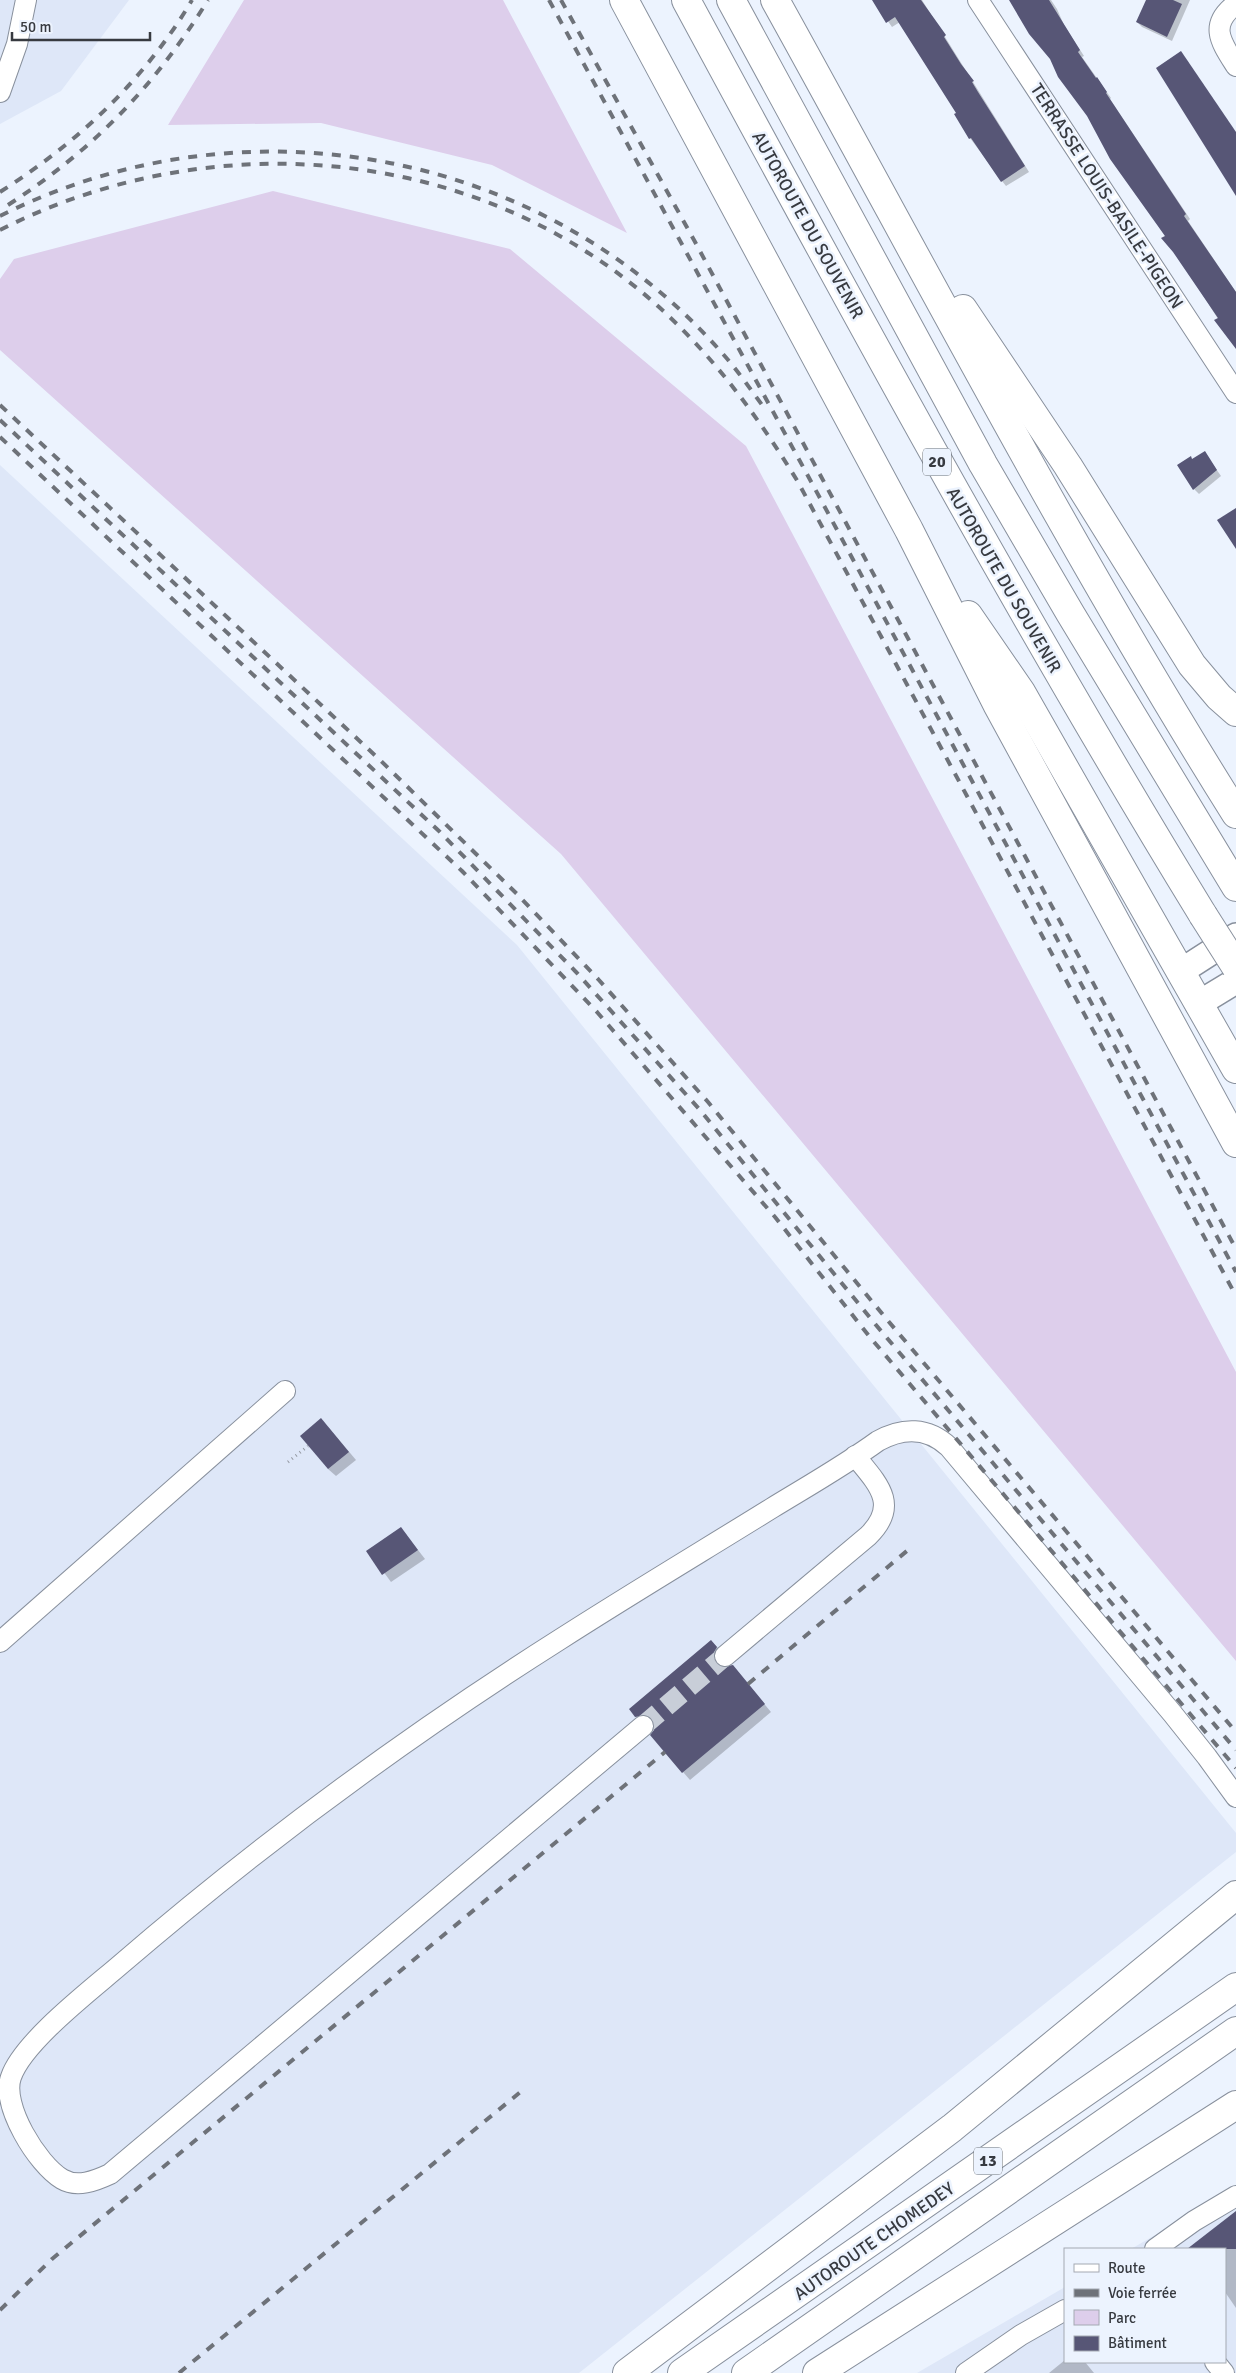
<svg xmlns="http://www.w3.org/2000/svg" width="1236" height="2373" font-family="Signika,sans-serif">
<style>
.built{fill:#dee7f8}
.green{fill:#ddceeb}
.shadow{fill:#0003}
.building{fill:#575676}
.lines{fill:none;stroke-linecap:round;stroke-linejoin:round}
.minor-tunnel{stroke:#c8ced8;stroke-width:20;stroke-dasharray:20 10;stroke-linecap:butt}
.minor-casing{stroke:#88909d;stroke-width:22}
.major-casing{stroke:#88909d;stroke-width:28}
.highway-casing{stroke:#88909d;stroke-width:30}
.path{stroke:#959aa3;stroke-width:3;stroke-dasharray:1 4;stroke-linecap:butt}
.minor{stroke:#fff;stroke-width:20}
.major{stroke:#fff;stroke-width:25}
.highway{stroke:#fff;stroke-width:28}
.rail{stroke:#6e7279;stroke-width:4;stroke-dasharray:9 9;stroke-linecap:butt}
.highway-bridge-casing{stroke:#88909d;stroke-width:30;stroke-linecap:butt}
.highway-bridge{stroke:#fff;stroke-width:28}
.labels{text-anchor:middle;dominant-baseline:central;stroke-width:5;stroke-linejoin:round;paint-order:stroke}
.shield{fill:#ecf3fe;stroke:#6d7279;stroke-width:1}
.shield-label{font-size:16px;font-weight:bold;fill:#373a40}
.street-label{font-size:18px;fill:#373a40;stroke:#ecf3fe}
</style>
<rect width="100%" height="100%" fill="#ecf3fe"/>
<g class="built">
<polygon points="0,0 129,0 61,91 0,124"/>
<polygon points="0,465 517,945 1236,1833 1236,1852 579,2373 0,2373"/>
<polygon points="1236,2188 1236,2373 917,2373 1065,2287 1065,2362 1225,2362 1225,2249 1131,2249"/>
</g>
<g class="green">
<polygon points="244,0 503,0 627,233 492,165 321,123 168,125"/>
<polygon points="273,191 510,249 746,446 1236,1372 1236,1661 561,854 0,350 0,279 14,259"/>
</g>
<g class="shadow">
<polygon points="873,0 922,0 1029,172 1006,186 1002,181 970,138 958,113 900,22 892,27"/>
<polygon points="1011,0 1051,0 1057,9 1064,25 1084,56 1082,57 1111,98 1110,99 1190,219 1188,221 1236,292 1236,347 1051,58"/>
<polygon points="1148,0 1190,0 1172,41 1142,27 1137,22"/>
<polygon points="1205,453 1221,476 1199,494 1194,489 1193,460"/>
<polygon points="329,1428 356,1460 336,1476 328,1469"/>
<polygon points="401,1528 425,1559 391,1582 368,1551"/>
<polygon points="711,1641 719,1649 722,1668 740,1675 771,1712 690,1780 683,1772 656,1730 654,1722 644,1724 636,1716"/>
<polygon points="1236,2212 1236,2308 1225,2292 1225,2249 1191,2248"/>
<polygon points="1065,2360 1065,2362 1085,2362 1094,2373 1049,2373"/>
</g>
<g class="building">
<polygon points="872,0 921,0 946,35 944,37 961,64 974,81 972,82 978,92 1025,166 1001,182 971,138 969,139 954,114 956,113 895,17 886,23"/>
<polygon points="1009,0 1049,0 1080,50 1078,52 1096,78 1097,77 1107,92 1106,93 1186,214 1184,216 1236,292 1236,349 1214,320 1218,318 1173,252 1161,238 1165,236 1110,159 1087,116 1058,77 1050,59 1029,34"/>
<polygon points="1146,0 1173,0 1182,4 1167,37 1136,22"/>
<polygon points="1181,51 1236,132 1236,196 1156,68"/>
<polygon points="1205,451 1217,470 1193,490 1177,465 1191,456 1192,459"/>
<polygon points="1236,508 1236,549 1217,520"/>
<polygon points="321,1418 349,1452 328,1469 300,1436"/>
<polygon points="401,1527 418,1550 382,1575 366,1551"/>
<polygon points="711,1640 717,1647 714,1652 716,1663 721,1667 733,1665 765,1704 682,1773 650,1735 654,1730 652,1719 647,1715 635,1717 629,1709"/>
<polygon points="1236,2211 1236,2249 1187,2249"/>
</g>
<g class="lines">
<polyline class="minor-tunnel" points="643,1726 725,1656"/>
<g class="minor-casing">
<g id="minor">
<polyline points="978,0 1236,393"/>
<path d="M 1236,4 C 1208,25 1221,42 1236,66"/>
<polyline points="0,92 17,44 26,0"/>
<polyline points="0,1642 285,1391"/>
<path d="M 725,1656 L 868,1536 C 900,1505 878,1484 855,1456"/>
<path d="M 643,1726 L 110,2174 C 95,2181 77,2188 62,2179 C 37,2164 1,2105 11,2077 C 23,2042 91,1990 120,1965 C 257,1847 406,1737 559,1640 C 629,1595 701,1552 772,1508 C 808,1486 845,1465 878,1441 C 903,1427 928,1427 949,1447 L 1172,1713 L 1207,1757 L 1236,1797"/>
<polyline points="1155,2249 1194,2221 1236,2196"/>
<polyline points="1215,2362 1224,2373"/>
<polyline points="966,2373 1021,2335 1065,2310"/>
</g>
</g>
<g class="major-casing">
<g id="major">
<polyline points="1180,972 1236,936"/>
<polyline points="1198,1004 1236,981"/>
</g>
</g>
<g class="highway-casing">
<g id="highway">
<polyline points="624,0 909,530 997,704 1236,1143"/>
<path d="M 686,0 C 853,309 1020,616 1203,915"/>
<polyline points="731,0 983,464 1070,613 1236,887"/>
<path d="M 775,0 C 926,272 1070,550 1236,814"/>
<polyline points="963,309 1068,466 1192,665 1219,697 1236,712"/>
<polyline points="968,615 1021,692 1236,1069"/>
<polyline points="627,2373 952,2128 1236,1895"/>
<polyline points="682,2373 1236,1987"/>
<polyline points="746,2373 1236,2031"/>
<polyline points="817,2373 1236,2105"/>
</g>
</g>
<polyline class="path" points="288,1462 308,1446"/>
<use href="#minor" class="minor"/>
<use href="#major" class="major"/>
<use href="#highway" class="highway"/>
<g class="rail">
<polyline points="549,0 814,487 1236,1272"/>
<polyline points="561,0 694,240 1236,1249"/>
<path d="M 0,192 C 77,143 145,80 192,0"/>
<path d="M 8,205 C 93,150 155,86 208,0"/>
<path d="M 0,216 C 242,94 543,148 723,354 C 738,371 751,390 765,409"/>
<path d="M 0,230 C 212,122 480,145 659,307 C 715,358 759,418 798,482 L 1236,1296"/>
<polyline points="0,405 380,760 517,894 598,979 708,1102 884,1316 1236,1732"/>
<polyline points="0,420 440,832 577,973 700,1110 876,1325 1236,1750"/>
<polyline points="0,437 462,871 597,1012 775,1217 869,1336 1236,1768"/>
<polyline points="748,1684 908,1550"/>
<polyline points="0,2310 52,2259 665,1752"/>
<polyline points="179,2373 524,2089"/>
</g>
<g class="highway-bridge-casing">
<polyline id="highway-bridge" points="1203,915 1236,967"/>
</g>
<use href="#highway-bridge" class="highway-bridge"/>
</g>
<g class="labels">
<g class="shield">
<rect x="923" y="448.5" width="28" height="27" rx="4"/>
<rect x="974" y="2147.5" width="28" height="27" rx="4"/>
</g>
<g class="shield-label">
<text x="937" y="462">20</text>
<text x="988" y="2161">13</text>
</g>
<g class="street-label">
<text transform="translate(1107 196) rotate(57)">TERRASSE LOUIS-BASILE-PIGEON</text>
<text transform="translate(808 225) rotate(61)">AUTOROUTE DU SOUVENIR</text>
<text transform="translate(1004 580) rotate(60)">AUTOROUTE DU SOUVENIR</text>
<text transform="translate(874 2241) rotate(-35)">AUTOROUTE CHOMEDEY</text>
</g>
</g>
<rect x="1064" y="2248" width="162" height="115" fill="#ecf3fe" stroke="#a4a9b2"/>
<rect x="1074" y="2264" width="25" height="8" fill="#ffffff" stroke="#a4a9b2"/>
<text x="1108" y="2273" font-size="15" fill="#373a40">Route</text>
<rect x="1074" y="2289" width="25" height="8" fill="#6e7279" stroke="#a4a9b2"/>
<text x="1108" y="2298" font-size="15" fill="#373a40">Voie ferrée</text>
<rect x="1074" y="2310" width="25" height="15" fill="#ddceeb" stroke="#a4a9b2"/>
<text x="1108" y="2323" font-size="15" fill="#373a40">Parc</text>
<rect x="1074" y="2336" width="25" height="15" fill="#575676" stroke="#a4a9b2"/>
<text x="1108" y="2348" font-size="15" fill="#373a40">Bâtiment</text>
<path d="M12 32v8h138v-8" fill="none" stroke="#373a40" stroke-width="2.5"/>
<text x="20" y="32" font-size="15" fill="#373a40" stroke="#ecf3fe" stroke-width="4" paint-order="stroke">50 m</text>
</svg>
